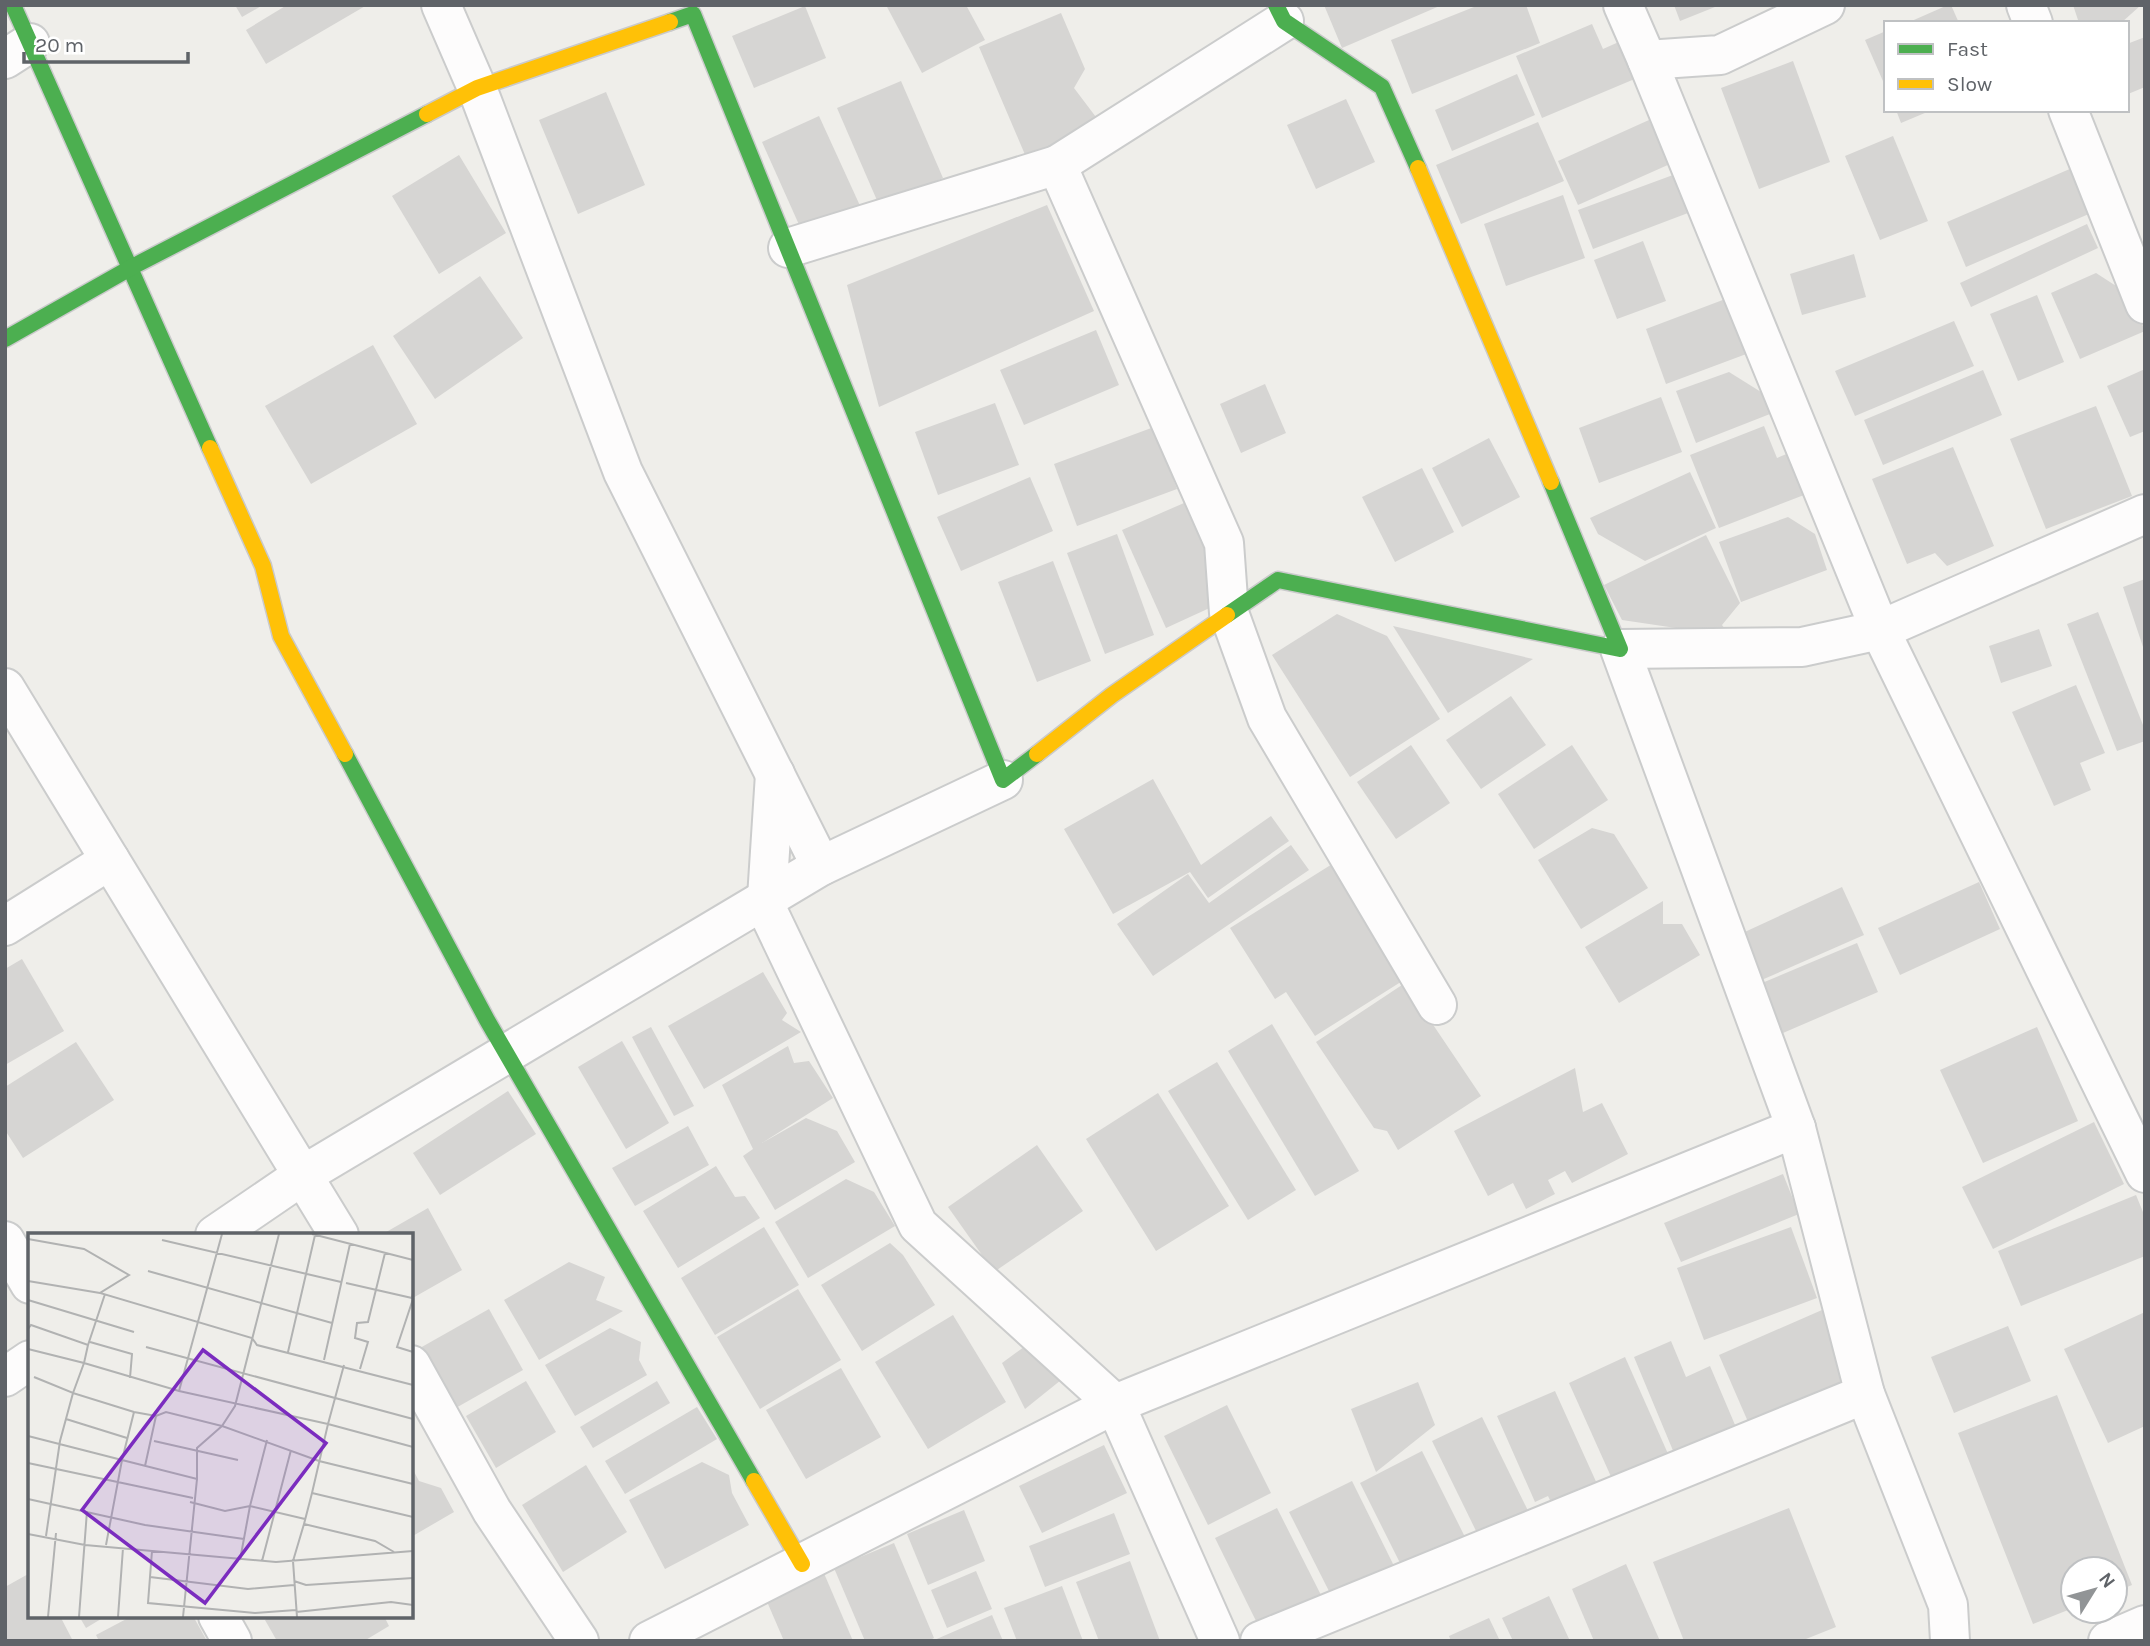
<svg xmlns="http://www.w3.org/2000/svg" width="2150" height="1646" font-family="Karla,sans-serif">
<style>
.building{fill:#d6d5d3}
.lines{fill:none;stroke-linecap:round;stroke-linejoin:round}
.street-casing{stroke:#cbcccc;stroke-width:42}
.fast-casing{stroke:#cacacb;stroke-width:19}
.slow-casing{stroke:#cacacb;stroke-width:19}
.street{stroke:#fdfcfc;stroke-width:38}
.fast{stroke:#4caf50;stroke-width:16}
.slow{stroke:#ffc107;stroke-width:16}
.inset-road{fill:none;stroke:#b1b2b2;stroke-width:2}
.view{fill:#7b2cbf;fill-opacity:0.15;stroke:#7b2cbf;stroke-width:3.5}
.inset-edge{fill:none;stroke:#5f6368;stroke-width:3.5}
</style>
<rect width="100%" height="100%" fill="#efeeea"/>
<g class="building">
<polygon points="235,5 263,5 242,17"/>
<polygon points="287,5 367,5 266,64 246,30"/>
<polygon points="886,5 966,5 985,40 922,73"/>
<polygon points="1324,5 1442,5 1342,48"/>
<polygon points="1479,5 1526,5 1540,43 1412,94 1391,40"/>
<polygon points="1674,5 1720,5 1680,21"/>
<polygon points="1951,5 1959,23 1907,23 1948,5"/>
<polygon points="2073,5 2141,5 2121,23 2079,23"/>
<polygon points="805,6 826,58 754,88 732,36"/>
<polygon points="1061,13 1085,69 1074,88 1102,125 1026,157 979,47"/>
<polygon points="1592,24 1603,49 1621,41 1637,78 1542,118 1516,56"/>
<polygon points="1886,31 1886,88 1865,40"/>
<polygon points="2145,37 2145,87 2128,94 2127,44"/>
<polygon points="1793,61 1830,162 1759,189 1721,88"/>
<polygon points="1517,74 1535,115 1452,151 1435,110"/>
<polygon points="901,81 943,178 879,205 837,108"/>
<polygon points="606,92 645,185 578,214 539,120"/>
<polygon points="1346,99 1375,162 1316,189 1287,125"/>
<polygon points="1896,110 1932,110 1901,123"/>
<polygon points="819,116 867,221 809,247 762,142"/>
<polygon points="1649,120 1670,164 1578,205 1558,161"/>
<polygon points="1538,122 1564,181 1461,224 1436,165"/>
<polygon points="1893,136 1928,221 1880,240 1845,156"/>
<polygon points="459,155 506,233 439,274 392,196"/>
<polygon points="2079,165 2098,210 1966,267 1947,222"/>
<polygon points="1673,175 1688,213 1593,249 1578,210"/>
<polygon points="1563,195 1585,258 1506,286 1484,224"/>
<polygon points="1047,205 1094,311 879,407 847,285"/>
<polygon points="2087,224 2098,248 1971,307 1960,283"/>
<polygon points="1643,241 1666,301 1617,319 1594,260"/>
<polygon points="1854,254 1866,297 1802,315 1790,274"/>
<polygon points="2096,273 2130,295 2145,331 2080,359 2051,293"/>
<polygon points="480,276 523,338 435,399 393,336"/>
<polygon points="2037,295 2064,362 2018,381 1990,314"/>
<polygon points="1728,298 1749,353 1666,384 1646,329"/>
<polygon points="1954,321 1974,366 1855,416 1835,371"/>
<polygon points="1096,330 1119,385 1024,425 1000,370"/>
<polygon points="373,345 417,424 311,484 265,406"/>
<polygon points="2145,369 2145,431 2130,437 2107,386"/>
<polygon points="1983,370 2002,415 1883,465 1864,420"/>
<polygon points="1729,372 1761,392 1770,414 1696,443 1676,391"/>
<polygon points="1265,384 1286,433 1241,453 1220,404"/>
<polygon points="1661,397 1682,452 1599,483 1579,428"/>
<polygon points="995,403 1019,465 938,495 915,432"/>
<polygon points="2096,406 2132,496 2046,529 2010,439"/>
<polygon points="1764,426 1777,458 1801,448 1817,490 1719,528 1690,455"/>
<polygon points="1154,427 1177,489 1077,526 1054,464"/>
<polygon points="1489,438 1520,497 1462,527 1432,468"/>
<polygon points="1953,447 1994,546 1947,566 1935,553 1907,564 1872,479"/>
<polygon points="1422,468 1454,532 1395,562 1362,497"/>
<polygon points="1690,472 1716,528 1645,561 1598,534 1590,518"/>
<polygon points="1030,477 1053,531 961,571 937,517"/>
<polygon points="1184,503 1227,600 1166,628 1122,530"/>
<polygon points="1788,517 1815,534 1827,570 1741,602 1719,542"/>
<polygon points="1117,534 1154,635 1105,654 1067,553"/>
<polygon points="1706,535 1740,603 1722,625 1730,636 1622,620 1604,585"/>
<polygon points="1053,561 1091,661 1037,682 998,582"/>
<polygon points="2145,579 2145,650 2144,650 2123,587"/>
<polygon points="2098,612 2145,730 2145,741 2117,751 2067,624"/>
<polygon points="1337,614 1387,636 1440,719 1350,777 1272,655"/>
<polygon points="1393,626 1533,659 1448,713"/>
<polygon points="2039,629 2052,666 2001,683 1989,646"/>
<polygon points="2076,685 2105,753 2080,763 2091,790 2054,806 2012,712"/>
<polygon points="1511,696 1546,745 1481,789 1446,740"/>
<polygon points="1411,745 1450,803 1396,839 1357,782"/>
<polygon points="1572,745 1608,800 1534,849 1498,794"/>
<polygon points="1153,779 1201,865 1271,816 1289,841 1208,898 1190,872 1113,914 1064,829"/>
<polygon points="1592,828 1614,834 1648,888 1581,929 1538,860"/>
<polygon points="1291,845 1309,870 1153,976 1117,924 1188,874 1209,903"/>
<polygon points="1345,856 1423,968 1315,1036 1286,992 1275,999 1230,928"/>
<polygon points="1979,882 2000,929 1900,975 1878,928"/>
<polygon points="1842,887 1864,935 1757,982 1736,936"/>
<polygon points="1663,901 1663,924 1682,924 1700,955 1619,1003 1585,947"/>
<polygon points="1857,943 1878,992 1783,1033 1762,983"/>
<polygon points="22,959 64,1031 5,1065 5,969"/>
<polygon points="763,972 787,1013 782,1020 801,1032 704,1089 668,1026"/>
<polygon points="1405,983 1481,1096 1398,1150 1387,1131 1374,1128 1316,1042"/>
<polygon points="1272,1024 1359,1171 1315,1196 1228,1051"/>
<polygon points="651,1027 694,1106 674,1116 632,1037"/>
<polygon points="2037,1027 2078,1121 1983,1163 1940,1070"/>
<polygon points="622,1041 669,1123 626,1149 578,1067"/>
<polygon points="76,1042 114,1100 23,1158 5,1130 5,1087"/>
<polygon points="788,1046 794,1063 809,1061 833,1098 762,1143 806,1118 837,1131 855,1162 775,1210 743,1156 753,1149 722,1085"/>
<polygon points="1217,1062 1296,1190 1248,1220 1168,1091"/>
<polygon points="1575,1068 1583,1112 1602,1103 1628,1154 1572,1183 1565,1171 1548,1180 1555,1194 1526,1209 1513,1183 1488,1196 1454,1131"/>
<polygon points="508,1091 536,1134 440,1195 413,1153"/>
<polygon points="1158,1093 1229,1206 1156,1251 1086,1139"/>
<polygon points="2094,1122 2124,1184 1993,1249 1962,1187"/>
<polygon points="688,1126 709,1165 635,1206 612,1168"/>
<polygon points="1037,1145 1083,1211 994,1272 948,1207"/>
<polygon points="716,1166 735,1197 745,1196 760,1218 678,1268 643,1211"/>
<polygon points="1783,1174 1799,1214 1681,1262 1664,1223"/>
<polygon points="846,1179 874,1192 895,1226 808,1278 775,1222"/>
<polygon points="2136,1195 2145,1217 2145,1256 2021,1306 1998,1251"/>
<polygon points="428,1208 462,1270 411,1299 411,1235 381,1235"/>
<polygon points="764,1227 799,1285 715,1335 681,1278"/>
<polygon points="1791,1227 1817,1298 1704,1340 1677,1268"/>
<polygon points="890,1243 903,1255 935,1305 862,1351 821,1285"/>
<polygon points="569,1262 605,1277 596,1300 623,1311 539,1360 504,1300"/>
<polygon points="798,1289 841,1360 760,1409 717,1337"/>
<polygon points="489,1309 523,1370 454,1409 420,1348"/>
<polygon points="1822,1310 1855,1386 1752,1431 1719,1355"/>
<polygon points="2145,1312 2145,1426 2108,1443 2064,1349"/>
<polygon points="953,1315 1006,1402 928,1449 875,1362"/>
<polygon points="2008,1326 2031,1381 1954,1413 1931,1357"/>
<polygon points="610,1328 641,1342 639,1360 647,1375 575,1416 545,1365"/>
<polygon points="1046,1331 1071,1372 1025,1409 1002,1363"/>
<polygon points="1671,1341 1686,1377 1710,1366 1741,1439 1679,1465 1634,1357"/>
<polygon points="1625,1357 1673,1465 1617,1490 1569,1383"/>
<polygon points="841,1368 881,1437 806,1479 766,1410"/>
<polygon points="526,1381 556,1432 496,1468 466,1416"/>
<polygon points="657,1381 670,1403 593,1448 580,1427"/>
<polygon points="1418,1382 1435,1425 1376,1472 1351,1409"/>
<polygon points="1555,1391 1603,1497 1558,1517 1548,1496 1535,1502 1497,1416"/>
<polygon points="2057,1395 2132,1585 2115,1592 2115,1569 2073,1569 2073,1608 2033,1624 1958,1433"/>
<polygon points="1227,1405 1271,1493 1208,1525 1164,1436"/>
<polygon points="697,1407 717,1439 625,1494 605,1461"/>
<polygon points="1482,1417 1534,1523 1479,1537 1432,1441"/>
<polygon points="1104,1445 1127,1493 1042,1533 1019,1486"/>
<polygon points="1422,1451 1467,1541 1404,1571 1360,1483"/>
<polygon points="702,1462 729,1475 732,1493 749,1525 665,1569 629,1500"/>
<polygon points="586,1465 627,1532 563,1572 522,1505"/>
<polygon points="411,1466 419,1481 441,1488 454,1512 411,1537"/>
<polygon points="1352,1481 1396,1570 1334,1601 1289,1512"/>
<polygon points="1277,1508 1322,1597 1259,1627 1215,1538"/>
<polygon points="1789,1508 1836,1627 1801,1641 1684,1641 1653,1562"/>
<polygon points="964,1510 985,1561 928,1585 907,1534"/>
<polygon points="1114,1513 1130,1554 1045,1587 1029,1546"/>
<polygon points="894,1543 934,1638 928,1641 865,1641 834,1568"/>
<polygon points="1130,1561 1160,1641 1099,1641 1076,1582"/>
<polygon points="1626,1564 1660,1641 1594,1641 1572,1589"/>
<polygon points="823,1571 853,1641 784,1641 765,1597"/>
<polygon points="976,1571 992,1609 947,1628 931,1590"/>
<polygon points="30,1573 30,1616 60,1616 73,1641 5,1641 5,1587"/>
<polygon points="1062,1586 1083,1641 1017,1641 1004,1608"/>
<polygon points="1549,1596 1570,1641 1513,1641 1502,1618"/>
<polygon points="992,1615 1003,1641 932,1641"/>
<polygon points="79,1616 106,1616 86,1628"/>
<polygon points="132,1616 193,1616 207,1641 99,1641 96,1635"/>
<polygon points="271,1616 384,1616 389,1626 364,1641 277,1641 265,1620"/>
<polygon points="1489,1618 1500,1641 1451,1641 1449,1636"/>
</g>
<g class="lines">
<g class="street-casing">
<g id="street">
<polyline points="441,5 477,88 623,472 821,866"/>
<polyline points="1623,5 1647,60 1720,55 1825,5"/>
<polyline points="2026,5 2033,23"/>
<polyline points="5,59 30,43"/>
<polyline points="1647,60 1880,630 2145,1173"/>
<polyline points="2068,110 2145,304"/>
<polyline points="1057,165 1224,543 1229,613 1267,718 1437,1005"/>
<polyline points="788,248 1057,165 1284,21"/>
<polyline points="5,688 339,1235"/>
<polyline points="5,926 110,860"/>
<polyline points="215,1235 303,1175 821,866 1003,780"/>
<polyline points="5,1241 30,1284"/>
<polyline points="411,1365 492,1511 579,1641"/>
<polyline points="5,1377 30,1360"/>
<polyline points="218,1616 232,1641"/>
<polyline points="649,1641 1115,1404 918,1225 763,901 767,898 775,774"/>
<polyline points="1220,1641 1115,1404 1796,1128"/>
<polyline points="1260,1641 1865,1394"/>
<polyline points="1950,1641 1948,1605 1865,1394 1796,1128 1620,649 1802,647 1880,630 2145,514"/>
<polyline points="2108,1641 2145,1625"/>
</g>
</g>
<g class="fast-casing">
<g id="fast">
<polyline points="13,5 210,448"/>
<polyline points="1276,5 1284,21 1382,87 1418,168"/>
<polyline points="670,22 693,14 1003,780 1037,754"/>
<polyline points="5,339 132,267 427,114"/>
<polyline points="1227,615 1278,580 1620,649 1551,482"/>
<polyline points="345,754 487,1020 754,1481"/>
</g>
</g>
<g class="slow-casing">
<g id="slow">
<polyline points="427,114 477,88 670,22"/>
<polyline points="1418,168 1551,482"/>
<polyline points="210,448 263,566 281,636 345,754"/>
<polyline points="1037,754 1112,695 1227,615"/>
<polyline points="754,1481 802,1564"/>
</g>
</g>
<use href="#street" class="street"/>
<use href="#fast" class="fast"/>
<use href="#slow" class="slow"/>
</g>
<g transform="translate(28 1233)">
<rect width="385" height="385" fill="#efeeea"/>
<path class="inset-road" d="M 251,1 L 207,173 L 194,193 L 291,228 L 385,251M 284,1 L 385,27M 0,6 L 56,16 L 101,42 L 72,60 L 224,105 L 229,112 L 385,152M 134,7 L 313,49M 120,38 L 304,90M 0,48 L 72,60M 318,50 L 384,65 L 385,60M 385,66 L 369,114 L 385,119M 0,67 L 106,99M 0,96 L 3,92 L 60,112 L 77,61M 62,109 L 104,121 L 102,145M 60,112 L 56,130 L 151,158 L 194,1M 118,114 L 385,186M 0,116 L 56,130 L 45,160 L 6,144M 260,119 L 287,2M 296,127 L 322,11M 316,132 L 300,191 L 385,214M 332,136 L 340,109 L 327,105 L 329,90 L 340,89 L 357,20M 151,158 L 300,191 L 284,260 L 385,284M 38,186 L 99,205M 0,203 L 94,227 L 106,179M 239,207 L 222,273 L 277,286M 126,208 L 210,227M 0,230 L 165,265M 117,233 L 128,183M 284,260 L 276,291 L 347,308 L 366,319M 0,266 L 117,292 L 216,306M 162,269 L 197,278 L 222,273 L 212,327M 0,301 L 57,312 L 248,329 L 385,318M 18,303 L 32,208 L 45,160 L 106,179 L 128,183 L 138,179 L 194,193 L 169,215 L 169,246 L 94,227 L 78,312M 124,318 L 120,370 L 227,380 L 268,377M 234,328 L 263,217M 122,344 L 220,356 L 266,352M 266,348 L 278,352 L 385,345M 268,379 L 363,369 L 385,372M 20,384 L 28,300M 51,384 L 59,278M 90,384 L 95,315M 155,384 L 169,246M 269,384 L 265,328 L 276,291"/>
<path class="view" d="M 175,117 L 298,210 L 177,370 L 54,277 Z"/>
<rect width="385" height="385" class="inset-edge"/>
</g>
<rect width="2150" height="1646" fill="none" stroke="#5f6368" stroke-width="14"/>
<rect x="1884" y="21" width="245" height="91" fill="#ffffff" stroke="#bfc1c3" stroke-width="2"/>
<rect x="1898" y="44" width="35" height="10" fill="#4caf50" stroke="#bfc1c3" stroke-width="2"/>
<text x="1947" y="56" font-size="21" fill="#5f6368">Fast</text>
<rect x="1898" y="79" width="35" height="10" fill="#ffc107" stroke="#bfc1c3" stroke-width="2"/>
<text x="1947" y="91" font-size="21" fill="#5f6368">Slow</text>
<g transform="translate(2094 1590) rotate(53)"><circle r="33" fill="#ffffff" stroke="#bfc1c3" stroke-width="2"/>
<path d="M0-5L12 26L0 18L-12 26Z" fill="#919496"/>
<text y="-10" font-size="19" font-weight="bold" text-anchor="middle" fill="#5f6368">N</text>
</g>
<path d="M24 52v10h164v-10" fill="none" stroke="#5f6368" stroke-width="3.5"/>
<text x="35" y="52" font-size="21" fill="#5f6368" stroke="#ffffff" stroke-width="5" paint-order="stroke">20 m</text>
</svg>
